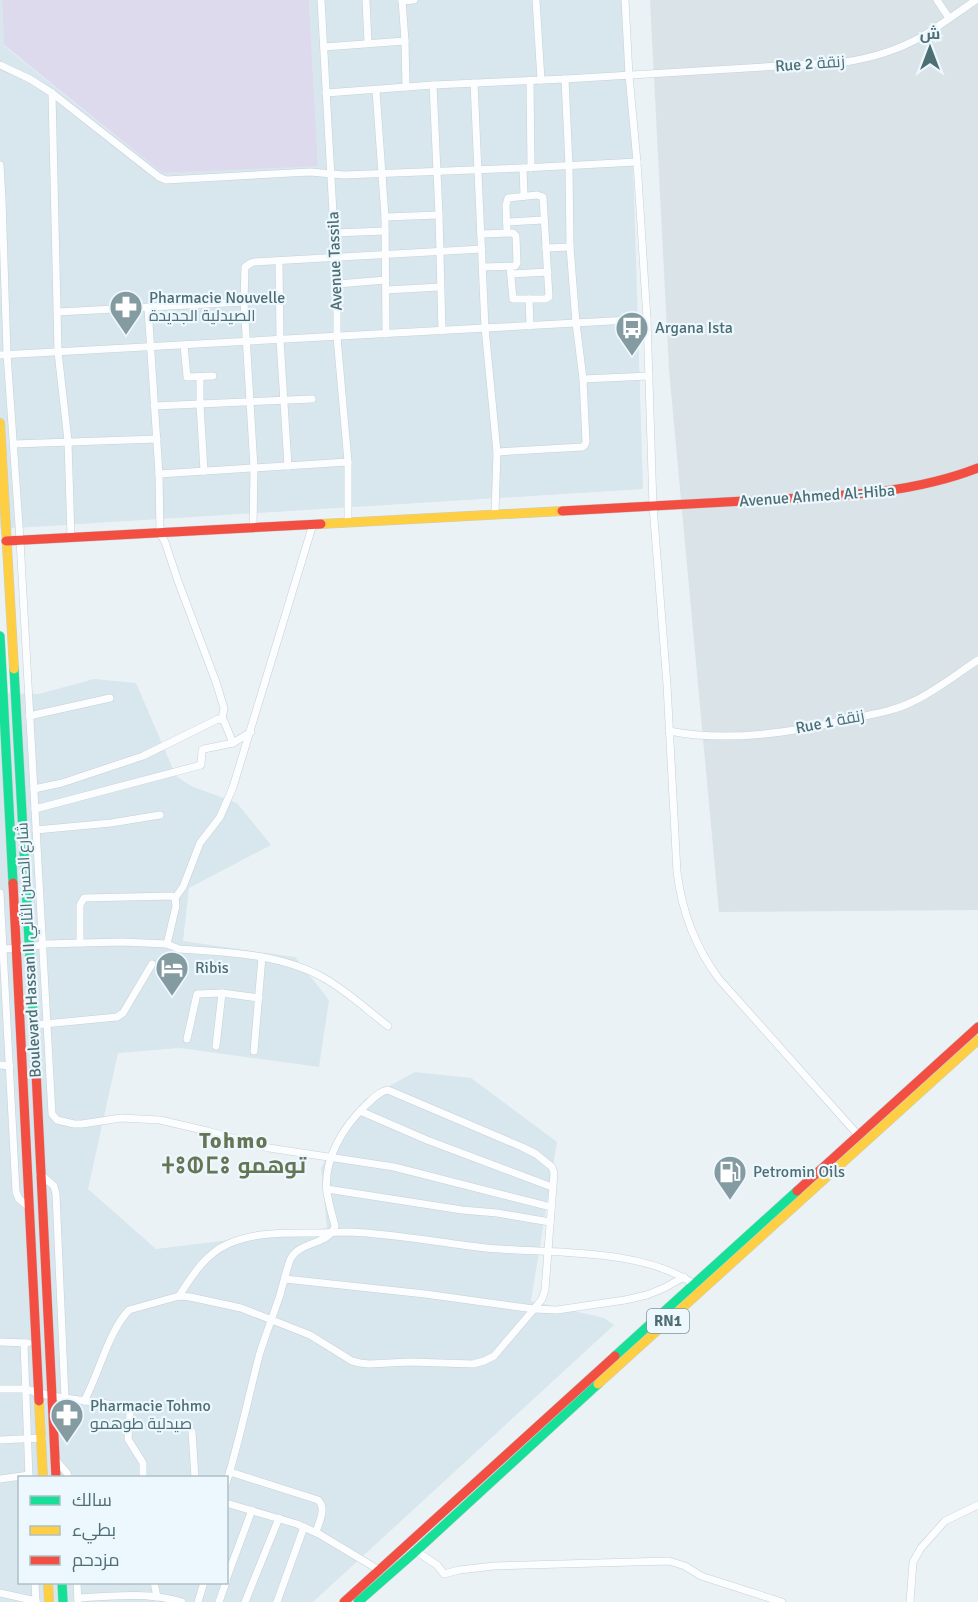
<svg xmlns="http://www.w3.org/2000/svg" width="978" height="1602" font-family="Signika,Cairo,'Noto Sans Tifinagh',sans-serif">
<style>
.residential{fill:#d8e6ed;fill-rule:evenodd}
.industrial{fill:#dae4e8}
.green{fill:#dddaee}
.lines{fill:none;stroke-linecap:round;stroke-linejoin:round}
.street-casing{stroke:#c8d0d4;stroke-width:8}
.fast-casing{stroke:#c5cfd2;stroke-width:10}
.slow-casing{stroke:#c5cfd2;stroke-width:10}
.jam-casing{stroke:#c5cfd2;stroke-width:10}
.street{stroke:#fcfdfe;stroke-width:7}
.fast{stroke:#16e098;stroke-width:9}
.slow{stroke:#ffcf43;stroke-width:9}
.jam{stroke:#f24e42;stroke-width:9}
.labels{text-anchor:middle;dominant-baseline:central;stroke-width:4.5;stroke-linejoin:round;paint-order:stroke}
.shield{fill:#edf7fe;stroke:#7d979d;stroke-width:1.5}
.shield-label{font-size:15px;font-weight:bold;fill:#4d6e73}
.street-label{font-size:16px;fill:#4d6e73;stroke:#edf7fe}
.poi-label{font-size:16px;fill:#4d6e73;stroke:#edf7fe;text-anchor:start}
.district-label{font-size:22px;font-weight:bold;letter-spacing:1.5px;fill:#667553;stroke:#edf7fe}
</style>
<rect width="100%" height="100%" fill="#ebf2f6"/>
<g class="residential">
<polygon points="0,0 2,0 4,46 162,173 318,165 309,0 628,0 643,489 0,529"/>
<path d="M 94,679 L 136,683 L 176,776 L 191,786 L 237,803 L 271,845 L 189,888 L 183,941 L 295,957 L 329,1000 L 319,1067 L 180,1048 L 118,1053 L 88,1189 L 156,1249 L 327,1228 L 321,1168 L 341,1133 L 365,1099 L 415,1072 L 471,1078 L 557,1142 L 531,1301 L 604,1318 L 614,1325 L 313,1602 L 0,1602 L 0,693 L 39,694 ZM 20,1478 L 226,1478 L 226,1582 L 20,1582 Z"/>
</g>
<polygon class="industrial" points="650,0 978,0 978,910 719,912 669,370"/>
<polygon class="green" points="2,0 309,0 318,166 162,173 4,45"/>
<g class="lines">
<g class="street-casing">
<g id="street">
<polyline points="321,0 337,284 337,337 348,462 348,522"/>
<polyline points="366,0 368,43"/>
<polyline points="402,0 405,41 406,87"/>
<polyline points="536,0 541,80"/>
<path d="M 625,0 L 629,75 L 637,162 L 647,319 L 653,506 L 667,685 L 677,872 C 682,912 695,947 719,979 L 858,1135"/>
<polyline points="937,0 949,18"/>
<polyline points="402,1 414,0"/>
<polyline points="324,47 405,41"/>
<polyline points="0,65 30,79 52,93 159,177 166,180 310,172 344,175 523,168 637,162"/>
<polyline points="530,80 531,168"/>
<polyline points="474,83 485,328 497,452 495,514"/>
<polyline points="433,85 439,215 442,331"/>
<polyline points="376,90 385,217 386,334"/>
<polyline points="52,93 58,352 68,441 71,538"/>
<path d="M 326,93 L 433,85 L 565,79 L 845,62 C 871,58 898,50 921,37 C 940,26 958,12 976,0"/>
<polyline points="0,165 2,199 7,354 20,540 52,1114 57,1120 74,1124 82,1124 121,1118 160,1120 207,1131 269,1148 394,1167 551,1207"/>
<polyline points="523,168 524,196"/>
<polyline points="385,217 439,215"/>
<polyline points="507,222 543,220"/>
<polyline points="507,232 506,205 508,198 537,195 543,197 549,297 545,299 513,299 510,267"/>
<polyline points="334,233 385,231"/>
<polyline points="481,234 513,233 516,236 517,263 515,266 483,267"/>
<polyline points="546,248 570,247"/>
<polyline points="279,261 280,340 288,466"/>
<polyline points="511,274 548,272"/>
<polyline points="337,284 386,280"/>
<polyline points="386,290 440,287"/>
<polyline points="529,299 530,326"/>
<polyline points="148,308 159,474 160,533 165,542 178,581 216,682 224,708 222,719"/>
<polyline points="58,312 244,302"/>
<polyline points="184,345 187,377 213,376"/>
<polyline points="0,355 647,319"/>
<polyline points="200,377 200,404 204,471"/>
<polyline points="583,379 649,376"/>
<polyline points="154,406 312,399"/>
<polyline points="14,444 157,439"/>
<polyline points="497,452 582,447 585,445 586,442 583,379 576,323 570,247 569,166 565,79"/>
<polyline points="159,474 348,462"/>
<polyline points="253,528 254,468 244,302 245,267 251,263 254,262 482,249"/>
<polyline points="29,716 110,698"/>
<path d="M 669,731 C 730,743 794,732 855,718 C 874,714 894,711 912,702 C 934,692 958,673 978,660"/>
<polyline points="34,789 62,783 143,756 218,719 224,721 233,743"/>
<polyline points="35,809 201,765 202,750 204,749 233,743 251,732"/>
<polyline points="36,830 111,823 160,815"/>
<polyline points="0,893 16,1192 19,1199 30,1208"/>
<polyline points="175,898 183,887 200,843 220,817 233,787 313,524"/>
<polyline points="80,943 80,905 84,898 172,896 175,898 176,906 167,944"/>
<path d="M 0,949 L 29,948 L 43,944 L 122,942 L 167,944 L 179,949 C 227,952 281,954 324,978 C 347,991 367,1010 388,1026"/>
<polyline points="34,1025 117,1017 123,1013 152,964"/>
<polyline points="187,1039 197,994 222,993 259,998"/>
<polyline points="216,1046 222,993"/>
<polyline points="254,1051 262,957"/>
<polyline points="0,1065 10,1066"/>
<polyline points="360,1111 427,1140 552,1187"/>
<polyline points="40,1174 54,1186 56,1194 65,1399"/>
<polyline points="327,1189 462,1210 497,1213 550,1222"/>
<polyline points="285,1279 425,1294 534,1309 557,1310 625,1300 647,1295 664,1288 684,1277"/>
<path d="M 179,1296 C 192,1276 205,1254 228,1244 C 255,1232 285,1233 313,1233 C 326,1233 338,1232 350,1232 C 395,1234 441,1243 486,1248 C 549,1254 642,1247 695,1285"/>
<polyline points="0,1342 28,1343"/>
<polyline points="24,1343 29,1478"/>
<polyline points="0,1389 25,1389 51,1396 128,1407 130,1413 128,1439 143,1463 143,1478"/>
<path d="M 84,1401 C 99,1374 108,1332 129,1310 L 179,1296 L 190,1297 L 241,1308 L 310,1335 L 352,1361 L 360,1363 L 369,1364 L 410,1362 L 473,1364 L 484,1361 L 494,1356 L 534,1309 L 542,1299 L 545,1290 L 554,1173 L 552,1167 L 536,1154 L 522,1147 L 388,1090 C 379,1091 373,1099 366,1105 C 342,1128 323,1160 327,1193 C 329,1204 332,1215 335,1226 C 329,1246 299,1240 290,1260 C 286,1272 283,1284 280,1295 C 273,1316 265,1336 259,1356 C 248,1399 239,1442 226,1484"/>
<polyline points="192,1432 195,1478"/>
<polyline points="0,1440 42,1438"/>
<polyline points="55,1459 67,1473 69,1478"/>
<path d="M 230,1472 L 318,1500 C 327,1508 319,1522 316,1532"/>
<polyline points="0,1479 29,1475"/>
<polyline points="226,1503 297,1524 319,1534 379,1570"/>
<polyline points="416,1551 437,1565 444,1574 459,1570 494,1566 669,1561 685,1566 701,1576 782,1602"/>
<polyline points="226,1580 252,1510"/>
<polyline points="35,1582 36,1602"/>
<polyline points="77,1582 78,1602"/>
<polyline points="154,1582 157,1597"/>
<polyline points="0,1593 36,1601"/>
<path d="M 78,1598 C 112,1596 149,1592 182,1602"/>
<polyline points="198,1602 204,1582"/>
<polyline points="219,1602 226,1582"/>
<polyline points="245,1602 279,1518"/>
<polyline points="277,1602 304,1527"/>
<polyline points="910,1602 913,1562 921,1548 945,1521 978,1505"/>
</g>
</g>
<g class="fast-casing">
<g id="fast">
<polyline points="0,636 13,883"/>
<polyline points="14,669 34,1031"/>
<polyline points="615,1356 797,1191"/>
<polyline points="62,1582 63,1602"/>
<polyline points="358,1602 416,1551 598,1384"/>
</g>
</g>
<g class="slow-casing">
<g id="slow">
<polyline points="0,423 14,669"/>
<polyline points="321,524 562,511"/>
<polyline points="598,1384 978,1040"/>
<polyline points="39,1401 43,1478"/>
<polyline points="48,1582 49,1602"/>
</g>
</g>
<g class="jam-casing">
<g id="jam">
<path d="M 562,511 C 629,507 695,504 762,500 C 835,496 909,495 978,468"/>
<polyline points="6,541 321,524"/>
<polyline points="13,883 39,1401"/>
<polyline points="34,1031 56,1478"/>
<polyline points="797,1191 978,1027"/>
<polyline points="344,1602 615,1356"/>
</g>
</g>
<use href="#street" class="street"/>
<use href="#fast" class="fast"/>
<use href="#slow" class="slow"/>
<use href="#jam" class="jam"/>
</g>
<defs>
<g id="pharmacy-pin" transform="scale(1.725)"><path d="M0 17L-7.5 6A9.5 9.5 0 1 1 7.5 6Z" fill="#849ca1" stroke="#edf7fe"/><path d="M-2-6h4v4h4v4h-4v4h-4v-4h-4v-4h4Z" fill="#fff"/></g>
<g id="bus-pin" transform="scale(1.725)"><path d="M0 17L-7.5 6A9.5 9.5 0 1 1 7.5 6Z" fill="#849ca1" stroke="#edf7fe"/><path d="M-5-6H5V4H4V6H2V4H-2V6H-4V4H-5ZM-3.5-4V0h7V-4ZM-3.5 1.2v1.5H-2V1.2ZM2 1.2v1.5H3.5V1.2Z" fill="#fff"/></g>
<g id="hotel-pin" transform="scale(1.725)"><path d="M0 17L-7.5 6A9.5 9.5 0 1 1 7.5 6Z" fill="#849ca1" stroke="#edf7fe"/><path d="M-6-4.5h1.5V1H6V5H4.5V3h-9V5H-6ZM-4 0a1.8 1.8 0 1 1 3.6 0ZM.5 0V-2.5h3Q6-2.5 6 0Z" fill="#fff"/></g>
<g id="fuel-pin" transform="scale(1.725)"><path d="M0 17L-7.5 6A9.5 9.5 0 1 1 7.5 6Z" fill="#849ca1" stroke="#edf7fe"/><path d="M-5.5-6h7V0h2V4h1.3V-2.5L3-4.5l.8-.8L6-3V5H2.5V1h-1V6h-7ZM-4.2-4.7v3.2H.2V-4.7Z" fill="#fff"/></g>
</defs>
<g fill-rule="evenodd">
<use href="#pharmacy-pin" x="126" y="307"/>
<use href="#bus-pin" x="632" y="328"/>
<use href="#hotel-pin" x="172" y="968"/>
<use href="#fuel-pin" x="730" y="1172"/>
<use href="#pharmacy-pin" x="67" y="1415"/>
</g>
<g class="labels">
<rect class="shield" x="647" y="1309" width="42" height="24" rx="4.5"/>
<g class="shield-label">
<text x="668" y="1321">RN1</text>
</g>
<g class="street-label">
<text transform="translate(810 64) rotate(-4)">Rue 2 زنقة</text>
<text transform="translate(335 261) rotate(-92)">Avenue Tassila</text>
<text transform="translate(817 496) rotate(-4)">Avenue Ahmed Al-Hiba</text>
<text transform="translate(830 722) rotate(-11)">Rue 1 زنقة</text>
<text transform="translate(29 950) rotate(-93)">Boulevard Hassan II شارع الحسن الثاني</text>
</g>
<g class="poi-label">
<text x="149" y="298">Pharmacie Nouvelle<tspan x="149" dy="18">الصيدلية الجديدة</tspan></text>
<text x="655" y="328">Argana Ista</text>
<text x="195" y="968">Ribis</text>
<text x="753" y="1172">Petromin Oils</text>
<text x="90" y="1406">Pharmacie Tohmo<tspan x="90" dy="18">صيدلية طوهمو</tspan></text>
</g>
<g class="district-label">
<text x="234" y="1140">Tohmo<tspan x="234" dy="25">ⵜⵓⵀⵎⵓ توهمو</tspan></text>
</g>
</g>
<rect x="18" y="1476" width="210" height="108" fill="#edf7fe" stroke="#adc0c6" stroke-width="1.5"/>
<rect x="30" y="1496" width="30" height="9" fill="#16e098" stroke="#adc0c6" stroke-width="1.5"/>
<text x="72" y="1506" font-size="18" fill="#4d6e73">سالك</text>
<rect x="30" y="1526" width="30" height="9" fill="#ffcf43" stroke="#adc0c6" stroke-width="1.5"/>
<text x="72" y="1536" font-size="18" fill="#4d6e73">بطيء</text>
<rect x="30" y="1556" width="30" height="9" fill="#f24e42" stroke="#adc0c6" stroke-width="1.5"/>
<text x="72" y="1566" font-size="18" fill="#4d6e73">مزدحم</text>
<g transform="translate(930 48)" stroke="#edf7fe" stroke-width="4.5" paint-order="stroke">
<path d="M0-4.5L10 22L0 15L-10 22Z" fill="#4d6e73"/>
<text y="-9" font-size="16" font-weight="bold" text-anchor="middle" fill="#4d6e73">ش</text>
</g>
</svg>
